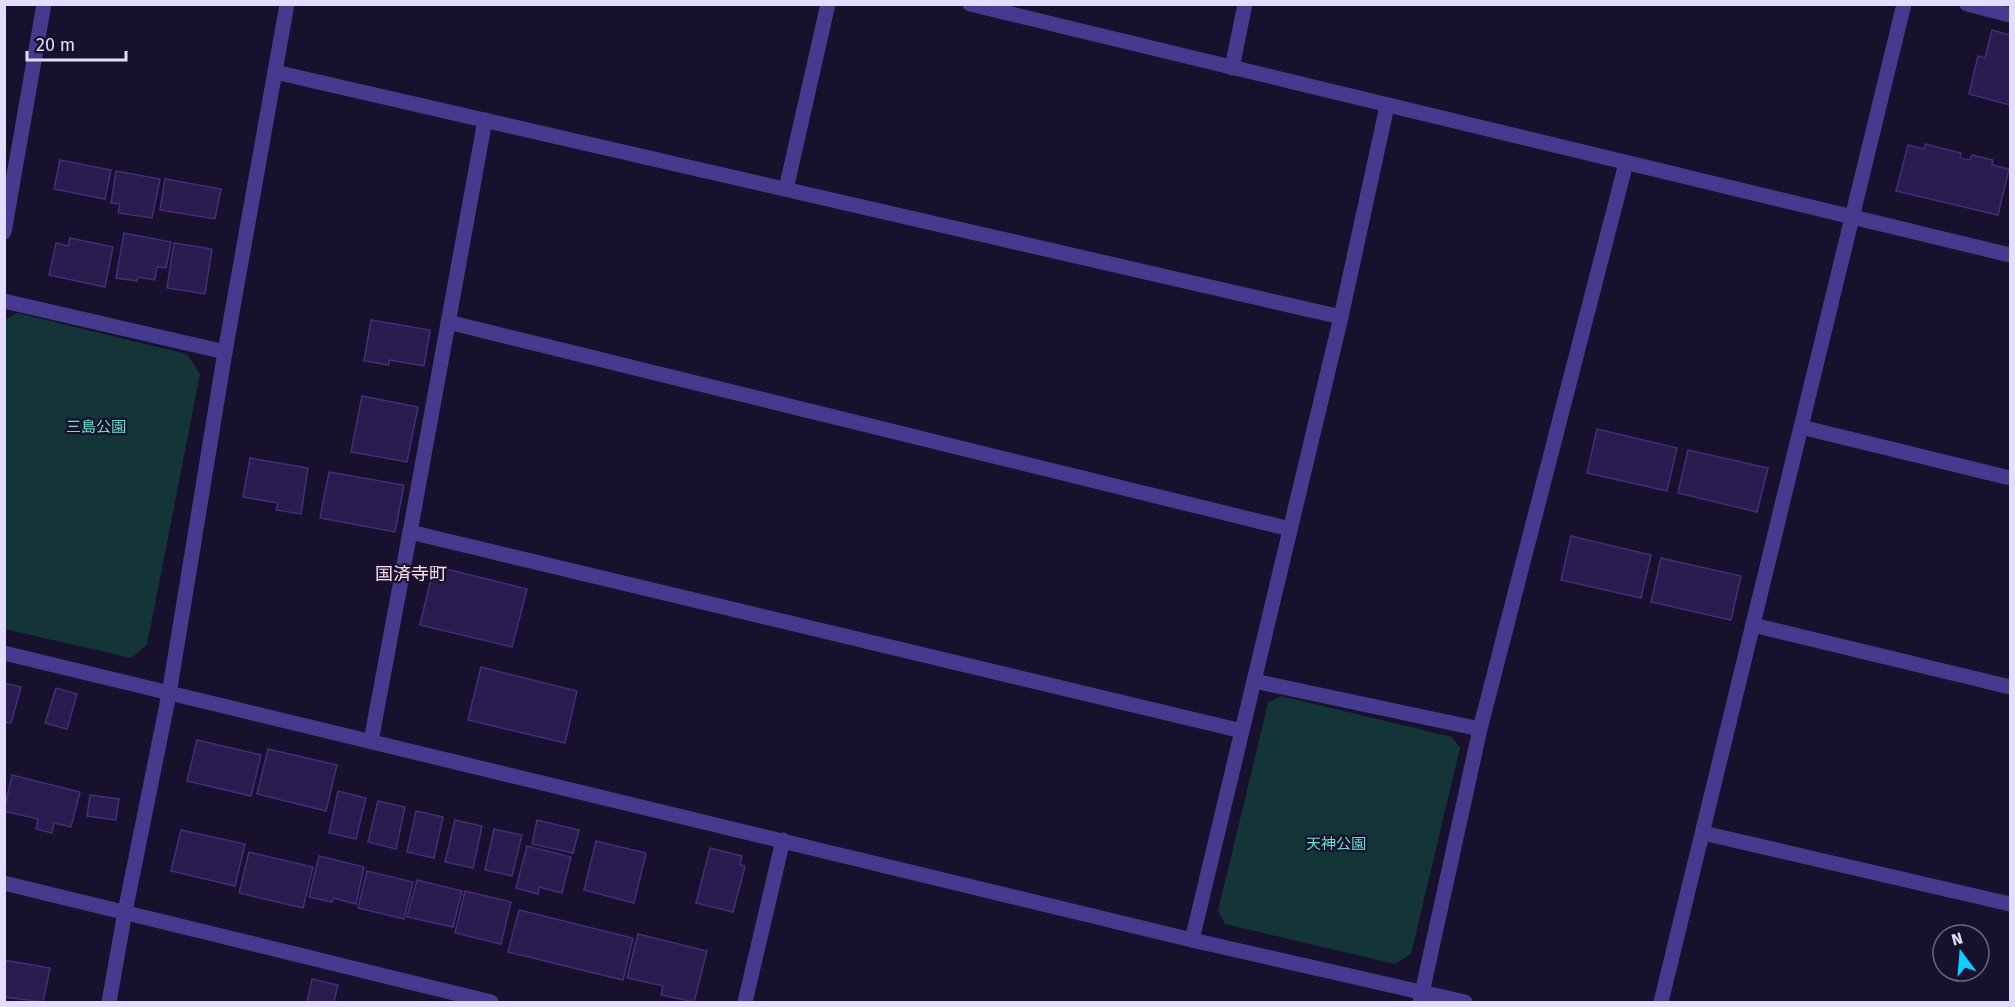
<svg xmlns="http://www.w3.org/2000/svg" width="2015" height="1007" font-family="'Fira Sans','Noto Sans JP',sans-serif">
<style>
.green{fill:#133537}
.building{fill:#2b1c4f;stroke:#442d7b;stroke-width:1.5}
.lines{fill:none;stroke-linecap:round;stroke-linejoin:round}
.minor{stroke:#453a8d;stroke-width:15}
.tertiary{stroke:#453a8d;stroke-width:15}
.labels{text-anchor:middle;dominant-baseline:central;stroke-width:4.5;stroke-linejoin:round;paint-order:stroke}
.park-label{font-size:15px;fill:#63e5d0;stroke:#18112d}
.quarter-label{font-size:18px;fill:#ffdff0;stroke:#18112d}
</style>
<rect width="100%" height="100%" fill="#18112d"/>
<g class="green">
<polygon points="17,313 187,354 200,374 147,645 131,658 5,629 4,321"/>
<polygon points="1281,696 1452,737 1460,748 1411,954 1395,964 1225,924 1218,911 1268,703"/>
</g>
<g class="building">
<polygon points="1992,30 2010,35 2010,105 1969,94 1978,56 1985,58"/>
<polygon points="1925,144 1961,153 1960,158 1970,160 1972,155 1993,160 1992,165 2009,169 1998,215 1896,191 1908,145 1924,149"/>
<polygon points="60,160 111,170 105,199 54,189"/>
<polygon points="116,171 160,179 152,218 118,213 120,204 111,203"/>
<polygon points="165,179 221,189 215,219 160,210"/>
<polygon points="124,233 171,242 166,268 157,267 155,280 138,277 137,281 116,278"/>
<polygon points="70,238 113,247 105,287 49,275 56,243 68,246"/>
<polygon points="174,243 212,249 205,294 167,288"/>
<polygon points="371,320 430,330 424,366 389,360 389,365 364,361"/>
<polygon points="362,396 418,407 407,462 351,452"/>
<polygon points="1597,429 1677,448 1667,491 1587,473"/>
<polygon points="1688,450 1768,468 1757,512 1678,493"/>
<polygon points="250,458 308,468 301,514 276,510 278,503 243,497"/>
<polygon points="329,472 404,485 395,532 320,518"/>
<polygon points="1571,536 1651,555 1641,598 1561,580"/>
<polygon points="1661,558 1741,576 1731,620 1651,602"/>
<polygon points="434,566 527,589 512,647 420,625"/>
<polygon points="481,667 577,691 565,743 468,720"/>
<polygon points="4,683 21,687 11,723 4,722"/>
<polygon points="56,688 77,694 67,729 45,723"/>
<polygon points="197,740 261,755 251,796 187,781"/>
<polygon points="268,749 337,765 326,811 257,794"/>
<polygon points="12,775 80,792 71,827 54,823 52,833 36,829 38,819 4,811"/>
<polygon points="338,791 366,798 356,839 329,833"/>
<polygon points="90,795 119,799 116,820 87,816"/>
<polygon points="378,801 405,807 396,849 368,842"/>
<polygon points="416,811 443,817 434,858 407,852"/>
<polygon points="455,820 482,826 473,868 445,862"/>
<polygon points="537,820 579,830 573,853 532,844"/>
<polygon points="494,829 522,835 512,876 485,870"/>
<polygon points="181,830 245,844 235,886 171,871"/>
<polygon points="596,841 646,853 634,903 584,890"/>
<polygon points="527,846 571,857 562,893 539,887 538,894 516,888"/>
<polygon points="710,848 742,856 740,865 745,866 733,912 696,903"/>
<polygon points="249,852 313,867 303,908 239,893"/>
<polygon points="319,856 364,867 356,904 333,898 332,902 309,897"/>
<polygon points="367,871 413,882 404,919 358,908"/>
<polygon points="417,880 462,891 453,927 407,917"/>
<polygon points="465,891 511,902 501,944 455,933"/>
<polygon points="519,910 633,938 623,980 508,952"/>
<polygon points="638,934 707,951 694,1002 661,995 663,986 627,978"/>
<polygon points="4,960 50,968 43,1002 4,997"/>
<polygon points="312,979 338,985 334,1002 307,1002"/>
</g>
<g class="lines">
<g class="minor">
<polyline points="1967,4 2010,15"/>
<polyline points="1232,68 1245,4"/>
<polyline points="275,72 1341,317"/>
<polyline points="485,120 410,532 1242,731"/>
<polyline points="786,189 828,4"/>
<polyline points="4,232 44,4"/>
<polyline points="4,301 225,352"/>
<polyline points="448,322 1290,529"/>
<polyline points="1801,427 2010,478"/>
<polyline points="1753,625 2010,687"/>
<polyline points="1254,681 1480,729"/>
<polyline points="371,741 410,532"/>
<polyline points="1703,833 2010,904"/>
<polyline points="4,883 491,1002"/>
<polyline points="1192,940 1341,317 1387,106"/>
<polyline points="745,1002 783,840"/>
<polyline points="1420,1002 1480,729 1626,163"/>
<polyline points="1661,1002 1904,4"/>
</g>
<g class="tertiary">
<polyline points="970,4 2010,255"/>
<polyline points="4,653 1192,940 1465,1002"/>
<polyline points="109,1002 125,912 169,694 225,352 287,4"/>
</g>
</g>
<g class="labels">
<g class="park-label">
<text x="96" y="427">三島公園</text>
<text x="1336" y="844">天神公園</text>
</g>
<g class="quarter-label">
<text x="411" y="574">国済寺町</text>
</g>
</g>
<rect width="2015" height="1007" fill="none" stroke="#e4ddff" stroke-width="12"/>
<g transform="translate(1961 953) rotate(344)"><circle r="28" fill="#18112d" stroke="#6a6381" stroke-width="1.5"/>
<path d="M0-4.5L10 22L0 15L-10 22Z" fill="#09d1ff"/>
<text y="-9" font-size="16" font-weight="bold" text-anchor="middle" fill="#e4ddff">N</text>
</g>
<path d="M27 51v9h99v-9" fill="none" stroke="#e4ddff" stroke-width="3"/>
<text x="36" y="51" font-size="18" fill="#e4ddff" stroke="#18112d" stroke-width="4.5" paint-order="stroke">20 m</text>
</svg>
